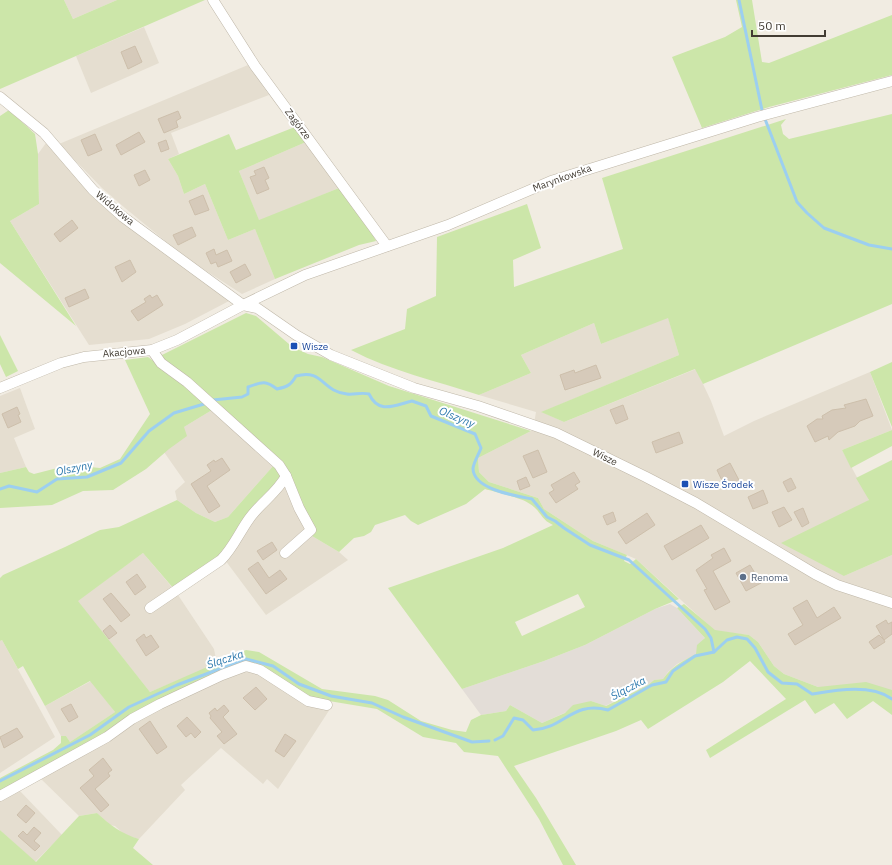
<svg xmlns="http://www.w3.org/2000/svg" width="892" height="865" font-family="'IBM Plex Sans',sans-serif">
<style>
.residential{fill:#e5ded0}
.industrial{fill:#e3ddd7}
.green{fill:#cce6a9;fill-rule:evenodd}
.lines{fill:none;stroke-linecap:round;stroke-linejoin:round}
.stream{stroke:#9ccff0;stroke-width:3}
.building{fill:#d6caba;stroke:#cdbfab}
.minor-casing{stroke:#bfb7a8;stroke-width:11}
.minor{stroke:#fff;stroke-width:10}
.transit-dot{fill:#1a4fb4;stroke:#fff;stroke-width:1.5}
.service-dot{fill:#5c6f8a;stroke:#fff;stroke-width:1.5}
.labels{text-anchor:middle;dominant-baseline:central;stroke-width:4;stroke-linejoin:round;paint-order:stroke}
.street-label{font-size:10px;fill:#423c33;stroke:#fff}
.transit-label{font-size:10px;fill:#164399;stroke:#fff;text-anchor:start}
.service-label{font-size:10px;fill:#4e5e75;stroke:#fff;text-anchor:start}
.water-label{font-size:11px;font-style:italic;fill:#2d79ad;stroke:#fff}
</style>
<rect width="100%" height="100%" fill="#f1ece2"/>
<g class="residential">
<polygon points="64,0 117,0 73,19"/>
<polygon points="144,27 159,63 91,93 76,56"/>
<polygon points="248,65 269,95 171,133 179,154 168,159 178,176 184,194 205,184 228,240 255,229 275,279 242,294 186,258 125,208 102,188 59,144"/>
<polygon points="306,142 339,188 259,221 239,171"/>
<polygon points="46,143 94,197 223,292 229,301 185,324 149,339 89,345 10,221 39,204 38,154"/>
<polygon points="668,317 679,355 542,412 564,422 696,369 711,401 724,436 754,421 870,372 892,430 842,450 869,499 844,576 892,555 892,690 818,687 784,674 774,666 758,642 749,635 715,631 636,559 593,541 544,509 538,498 489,482 479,472 478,458 533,430 536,412 479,395 531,373 521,355 594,323 601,344"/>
<polygon points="20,388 35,429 14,438 26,467 0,473 0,396"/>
<polygon points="212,410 274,465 228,517 215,522 196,513 177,500 175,491 185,482 164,452 184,427"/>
<polygon points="286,482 302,518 312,536 339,552 348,560 266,615 225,560 250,522"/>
<polygon points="143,553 176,592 214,649 217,664 150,692 77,601"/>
<polygon points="2,640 55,737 0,773 0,641"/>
<polygon points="248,669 330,709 278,789 267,779 263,784 221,748 181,785 185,790 139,839 125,835 115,826 110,825 97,813 79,816 40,778 126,727 213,682"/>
<polygon points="91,681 115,712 70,742 66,736 61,736 45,706"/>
<polygon points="19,790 62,835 35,862 0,830 0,801"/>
</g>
<polygon class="industrial" points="670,604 677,608 705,638 697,654 677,664 668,672 663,679 654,680 648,685 605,706 591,701 542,723 510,705 506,711 481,715 462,689 544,661 585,645 655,609"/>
<g class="green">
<polygon points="0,0 64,0 73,19 117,0 205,0 0,89"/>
<polygon points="736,0 752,0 762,62 769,63 892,15 892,75 769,107 702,128 672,57 725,37 742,27"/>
<polygon points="9,110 35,134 38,154 39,204 10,221 76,326 0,263 0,116"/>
<path d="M 892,114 L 892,304 L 703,384 L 695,369 L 564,422 L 541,412 L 679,355 L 668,318 L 601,344 L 594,323 L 521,355 L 531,373 L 479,395 C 437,381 391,371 351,350 L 405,329 L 407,309 L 436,296 L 437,237 L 527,204 L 541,248 L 513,260 L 514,287 L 623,249 L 602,178 L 786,119 L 781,125 L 783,134 L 789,139 Z"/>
<polygon points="295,127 306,142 239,171 259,220 339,188 369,227 376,241 359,245 275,279 255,229 228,240 205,184 184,194 178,176 168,159 229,134 236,150"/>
<path d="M 246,313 L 256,316 L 296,350 L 297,349 L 308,354 L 322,357 L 389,386 L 531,431 L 478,458 L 479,472 L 489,482 L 538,498 L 544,509 L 593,541 L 627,555 L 624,561 L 630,564 L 636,559 L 679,599 L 655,609 L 585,645 L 544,661 L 462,689 L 388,588 L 503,548 L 553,525 C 540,519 542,512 530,504 C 523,498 495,492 485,489 L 466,504 L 418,525 L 411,521 L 405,515 L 375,525 L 371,532 L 364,536 L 354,538 L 339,552 L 312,536 L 309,518 L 291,479 L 161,358 L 162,355 ZM 578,594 L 585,607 L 522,636 L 515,622 Z"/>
<polygon points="0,335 18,371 6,377 0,364"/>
<polygon points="148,357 183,383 212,410 184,427 187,436 169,449 146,469 113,490 83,491 52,505 0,508 0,473 26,467 29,472 34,474 69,465 100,468 120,459 150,414 125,360"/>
<polygon points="892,362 892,427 870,372"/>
<polygon points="892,430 892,446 851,468 842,450"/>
<polygon points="892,460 892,555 844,576 781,543 869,500 856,478"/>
<path d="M 274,465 L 282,476 L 228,550 L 174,589 L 143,553 L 78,601 L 150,692 L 246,650 L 259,652 L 322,689 L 375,696 L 388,700 L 421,721 L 452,730 L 466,732 L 471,720 L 481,715 L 506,711 L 510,705 L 542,723 L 565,713 L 573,705 L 591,701 L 606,706 L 648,685 L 654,680 L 663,679 C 672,666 683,661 696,654 L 697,645 L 705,638 L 677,608 L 684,604 L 715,630 L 749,635 L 758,642 L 774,666 L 784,674 L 818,687 L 866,682 L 892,690 L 892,715 L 873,701 L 847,719 L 834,703 L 815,714 L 805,700 L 710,758 L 706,750 L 786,699 L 750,661 L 723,682 L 648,729 L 641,720 L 616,731 L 514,766 L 536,798 L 576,865 L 563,865 L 539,819 L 498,756 L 464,752 L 456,743 L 423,737 L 377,709 L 311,698 L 250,663 L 107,734 L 0,793 L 0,778 L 53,750 L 61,743 L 61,736 L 66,736 L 70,742 L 115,712 L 90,681 L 45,706 L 23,666 L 18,669 L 2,640 L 0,641 L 0,578 L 3,575 L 65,547 L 100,530 L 119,527 L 177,500 L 196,513 L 215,522 L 228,517 Z"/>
<path d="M 97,813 C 110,825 122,834 139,839 L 133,848 L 153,865 L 0,865 L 0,830 L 36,862 L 79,816 Z"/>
</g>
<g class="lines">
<g class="stream">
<polyline points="739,0 762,110"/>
<polyline points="765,119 797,202 807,213 824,228 869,245 892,249"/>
<path d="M 213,400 L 242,397 L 248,394 L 248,387 C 262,382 265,380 277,389 C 287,387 291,385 296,376 C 323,368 322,392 347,394 C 354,395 361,392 369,394 C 379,415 395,405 412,401 L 426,406 L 431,416 L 475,434 L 481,448 C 479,454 473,463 473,469 C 474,490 517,496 532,499 L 547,517 L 555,521 L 564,528 L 590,545 L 629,560 L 705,629 L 711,638 L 714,652"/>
<polyline points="0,489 9,486 37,492 57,479 87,477 121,463 149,431 174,413 204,404"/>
<path d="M 495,740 L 503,736 L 514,718 L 523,720 L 533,730 C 563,729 573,700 608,710 L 652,685 L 666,682 L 673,671 L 695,656 L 714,652 L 727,640 L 737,637 L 747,639 L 755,648 L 768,672 L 782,683 L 797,684 L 812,694 C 837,690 871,684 892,699"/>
<polyline points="0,781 90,735 129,707 177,685 246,659 273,666 299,684 331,696 372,703 403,717 472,742 489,741"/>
</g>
</g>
<g class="building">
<polygon points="135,46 142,62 128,69 121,52"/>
<polygon points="178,111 181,118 176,121 178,127 164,133 158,119"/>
<polygon points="139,132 145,142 121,155 116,145"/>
<polygon points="95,134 102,150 88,156 81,140"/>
<polygon points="166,140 169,149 161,152 158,143"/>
<polygon points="264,167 269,178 265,180 269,189 257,194 250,177 256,175 254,171"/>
<polygon points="145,170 150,180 139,186 134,175"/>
<polygon points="203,195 209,210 195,215 189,201"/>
<polygon points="72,220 78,228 60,242 54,234"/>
<polygon points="192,227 196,236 178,245 173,235"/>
<polygon points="214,249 216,255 227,250 232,261 218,267 216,262 211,264 206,253"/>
<polygon points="130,260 136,272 122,282 115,267"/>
<polygon points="245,264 251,275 236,283 230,272"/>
<polygon points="85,289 89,298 69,307 65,298"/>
<polygon points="150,295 152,298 157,295 163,305 138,321 131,311 146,302 144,299"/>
<polygon points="596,365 601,378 565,390 560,375 574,370 575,373"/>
<polygon points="866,399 873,416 860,421 855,426 838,432 829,440 828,436 815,442 807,426 817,419 823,419 822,416 832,410 846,408 844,405"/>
<polygon points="623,405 628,419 616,424 610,410"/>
<polygon points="17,407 20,414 18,415 21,422 8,428 2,414"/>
<polygon points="679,432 683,443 656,453 652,442"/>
<polygon points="538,450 547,472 533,478 523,456"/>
<polygon points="222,458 230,470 207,486 220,506 209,513 191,484 211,471 207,465 214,460 215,462"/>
<polygon points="730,463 740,482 726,489 717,470"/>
<polygon points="574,472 580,482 575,485 578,489 556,503 549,493 554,490 551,485"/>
<polygon points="526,477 530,486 520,490 517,481"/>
<polygon points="791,478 796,488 788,492 783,482"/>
<polygon points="763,490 768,503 753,509 748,497"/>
<polygon points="784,507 792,520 779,527 772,512"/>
<polygon points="803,508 809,523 802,527 794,512"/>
<polygon points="613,512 616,521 607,525 603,516"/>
<polygon points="647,513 655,525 626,544 618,532"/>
<polygon points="701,525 709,538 672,560 664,546"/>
<polygon points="272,542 277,550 263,560 257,551"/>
<polygon points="724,548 731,561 713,571 730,602 715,610 704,590 707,589 696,570 713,558 711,555"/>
<polygon points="258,562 269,578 280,570 287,579 266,594 248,569"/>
<polygon points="750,565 761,583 746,591 736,573"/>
<polygon points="137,574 146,587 135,595 126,582"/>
<polygon points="111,593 130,615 121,622 103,599"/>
<polygon points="807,600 817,618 834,607 841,618 795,645 788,634 803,625 793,608"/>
<polygon points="886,620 888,624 892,622 892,634 884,640 885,642 874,649 869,642 879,635 884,640 876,626"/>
<polygon points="110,625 117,633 109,639 103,631"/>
<polygon points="144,634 146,638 151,635 159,647 146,656 136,640"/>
<polygon points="256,687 267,699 255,710 243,698"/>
<polygon points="71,704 78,717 69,722 61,709"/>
<polygon points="224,705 229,711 223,717 237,734 224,744 217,736 222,732 210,718 211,716 209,713 215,708 217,711"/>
<polygon points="187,717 201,732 195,738 191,733 186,737 177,726"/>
<polygon points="150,721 167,747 157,754 139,729"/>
<polygon points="17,728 23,737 4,748 0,737"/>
<polygon points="285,734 296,741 284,757 275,751"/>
<polygon points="103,758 112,770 108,773 110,776 95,789 109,805 101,812 80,788 94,776 89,770"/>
<polygon points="26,805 35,813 26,823 17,815"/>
<polygon points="34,827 41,833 34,841 40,846 35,851 18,836 23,831 27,835"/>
</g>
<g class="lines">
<g class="minor-casing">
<g id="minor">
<polyline points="213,0 255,66 387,246"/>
<polyline points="0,97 44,133 93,190 123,217 243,305 257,308 296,335 331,355 414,388 478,406 556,433 646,477 696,503 815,574 837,585 892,603"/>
<polyline points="152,350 161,363 187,382 279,465 286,476 299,508 311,530 285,553"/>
<polyline points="0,388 61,363 84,357 152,350 177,340 243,305 305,275 448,225 551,181 757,117 892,81"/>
<path d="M 150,608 L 221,560 C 233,548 239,533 249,519 C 260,503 277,493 286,476"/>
<polyline points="0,796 107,737 132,719 160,704 222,675 246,666 260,670 308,701 327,705"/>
</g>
</g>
<use href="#minor" class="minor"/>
</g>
<g class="transit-dot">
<rect x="290" y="342" width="8" height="8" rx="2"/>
<rect x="681" y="480" width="8" height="8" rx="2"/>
</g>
<circle class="service-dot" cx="743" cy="577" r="4"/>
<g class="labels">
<g class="street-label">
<text transform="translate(298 124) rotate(53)">Zagórze</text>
<text transform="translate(562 178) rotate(-20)">Marynkowska</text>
<text transform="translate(115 208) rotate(40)">Widokowa</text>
<text transform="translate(124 352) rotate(-5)">Akacjowa</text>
<text transform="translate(605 457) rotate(26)">Wisze</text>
</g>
<g class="transit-label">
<text x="302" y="346">Wisze</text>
<text x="693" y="484">Wisze Środek</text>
</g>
<g class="service-label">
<text x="751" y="577">Renoma</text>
</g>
<g class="water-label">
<text transform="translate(457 417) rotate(23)">Olszyny</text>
<text transform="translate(74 468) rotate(-12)">Olszyny</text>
<text transform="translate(225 659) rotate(-18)">Ślączka</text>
<text transform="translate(628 688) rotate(-28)">Ślączka</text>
</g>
</g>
<path d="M752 30v6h73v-6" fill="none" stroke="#423c33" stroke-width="2"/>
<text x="758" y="30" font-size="12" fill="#423c33" stroke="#ffffff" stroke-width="3" paint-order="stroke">50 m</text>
</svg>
